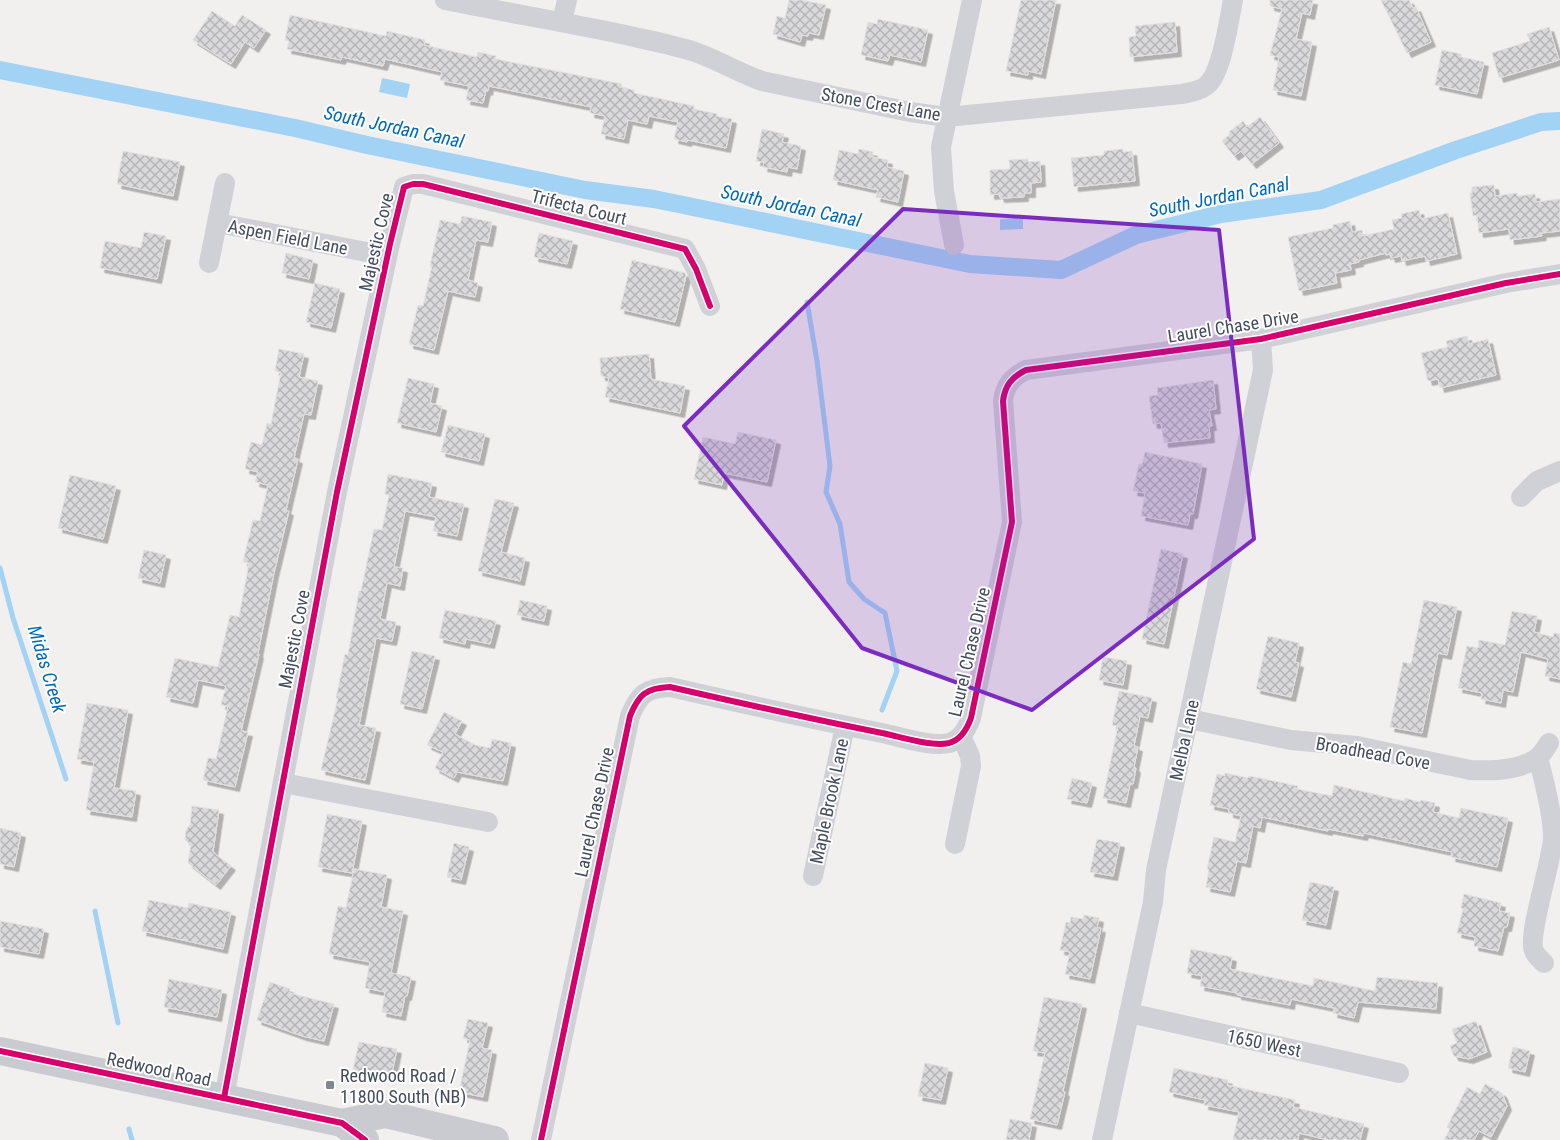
<svg xmlns="http://www.w3.org/2000/svg" width="1560" height="1140" font-family="'Roboto Condensed',sans-serif">
<style>
.water{fill:#a2d2f4}
.lines{fill:none;stroke-linecap:round;stroke-linejoin:round}
.stream{stroke:#a2d2f4;stroke-width:5}
.canal{stroke:#a2d2f4;stroke-width:18}
.building{fill:url(#building-cross-hatch);stroke:#e2e1e2;filter:url(#shadow)}
.minor{stroke:#d0d1d6;stroke-width:20}
.primary{stroke:#c9cbd1;stroke-width:28}
.cycleway-casing{stroke:#fff;stroke-width:9}
.cycleway{stroke:#d6006c;stroke-width:6}
.marked{fill:#7b2cbf;fill-opacity:0.2;stroke:#7b2cbf;stroke-width:4;stroke-linejoin:round}
.poi-dot{fill:#818691;stroke:#fff;stroke-width:2}
.labels{text-anchor:middle;dominant-baseline:central;stroke-width:4;stroke-linejoin:round;paint-order:stroke}
.street-label{font-size:18px;fill:#444d5e;stroke:#fff}
.poi-label{font-size:18px;fill:#444d5e;stroke:#fff;text-anchor:start}
.water-label{font-size:19px;font-style:italic;fill:#006ab6;stroke:#fff}
</style>
<defs>
<pattern id="building-cross-hatch" width="8" height="8" patternUnits="userSpaceOnUse" patternTransform="scale(1.25)"><rect width="8" height="8" fill="#d9d9db"/><path d="M0 0l8 8M0 8l8-8" fill="none" stroke="#b2b2b5"/></pattern>
<filter id="shadow"><feDropShadow dx="4.5" dy="4.5" stdDeviation="0" flood-color="#0004"/></filter>
</defs>
<rect width="100%" height="100%" fill="#f1f0ef"/>
<g class="water">
<polygon points="382,78 410,84 407,98 379,92"/>
<polygon points="1023,218 1023,229 1000,230 1000,219"/>
</g>
<g class="lines">
<g class="stream">
<polyline points="807,302 817,361 830,466 826,492 840,524 849,582 864,599 885,613 897,671 882,710"/>
<polyline points="0,568 13,618 66,779"/>
<polyline points="95,911 118,1023"/>
<polyline points="129,1129 132,1140"/>
</g>
<polyline class="canal" points="0,70 295,128 367,145 585,190 654,199 970,264 1061,270 1136,235 1221,214 1321,200 1456,150 1541,122 1560,121"/>
</g>
<g class="building">
<polygon points="789,0 802,0 826,5 819,35 809,33 808,36 802,35 800,42 773,34 777,16 785,18"/>
<polygon points="1021,0 1056,0 1041,74 1028,71 1028,75 1006,71"/>
<polygon points="1270,0 1313,0 1310,15 1302,13 1296,39 1312,42 1301,96 1273,90 1279,57 1270,55 1282,9 1270,6"/>
<polygon points="1381,0 1409,0 1413,8 1416,7 1431,42 1407,53"/>
<polygon points="212,11 235,26 242,15 266,30 254,48 245,42 231,64 193,40"/>
<polygon points="290,15 386,36 387,31 425,40 424,45 477,57 478,52 496,56 495,59 622,84 621,87 634,90 634,93 694,106 694,109 717,114 716,116 732,119 726,148 688,140 687,142 674,139 678,122 649,116 647,124 628,120 624,139 601,134 605,116 590,113 591,107 489,86 488,91 486,90 483,103 466,100 469,86 440,80 442,72 385,59 383,66 342,57 341,60 287,49 289,41 285,40"/>
<polygon points="878,19 928,30 921,62 890,55 888,61 861,55 868,22 877,24"/>
<polygon points="1175,22 1177,52 1130,57 1129,37 1136,36 1135,26"/>
<polygon points="1549,27 1559,60 1499,78 1492,53 1530,41 1527,34"/>
<polygon points="1442,50 1461,54 1461,57 1484,62 1477,94 1435,85"/>
<polygon points="1260,117 1279,143 1252,164 1241,151 1234,156 1222,141 1230,134 1229,132 1243,121 1247,127"/>
<polygon points="762,129 784,134 782,142 801,146 797,169 788,167 787,172 763,167 764,162 756,161"/>
<polygon points="859,149 873,152 872,157 888,160 887,167 904,171 898,202 876,197 878,190 833,180 839,150 858,154"/>
<polygon points="1123,149 1123,152 1132,151 1135,181 1074,187 1071,158 1104,155 1104,151"/>
<polygon points="123,151 180,162 173,196 117,184"/>
<polygon points="1028,159 1028,162 1040,161 1041,182 1031,183 1031,193 1024,193 1024,197 1000,198 999,194 990,195 990,170 1010,169 1009,160"/>
<polygon points="1494,185 1495,196 1517,193 1517,196 1535,194 1536,202 1560,199 1560,231 1541,233 1542,236 1510,240 1509,229 1479,233 1477,215 1473,216 1470,193 1472,193 1472,187"/>
<polygon points="1419,210 1421,219 1448,213 1457,254 1426,261 1425,256 1402,261 1401,256 1391,258 1390,254 1386,255 1386,253 1359,260 1359,262 1350,264 1351,270 1335,273 1337,283 1299,291 1288,237 1333,228 1333,225 1350,221 1352,232 1362,230 1363,236 1394,229 1392,220 1402,218 1401,214"/>
<polygon points="462,216 492,222 488,242 476,240 468,280 478,283 475,297 448,291 434,350 409,344 418,305 423,306 432,266 430,266 440,220 460,224"/>
<polygon points="144,232 166,236 157,279 100,268 105,241 141,248"/>
<polygon points="539,233 573,241 567,264 534,257"/>
<polygon points="286,253 313,260 309,279 282,273"/>
<polygon points="632,260 685,273 686,276 675,322 620,309"/>
<polygon points="315,283 340,289 331,328 306,322"/>
<polygon points="1467,336 1469,344 1488,339 1496,375 1440,388 1438,379 1428,381 1421,353 1448,347 1446,341"/>
<polygon points="279,349 304,354 299,377 318,381 311,415 304,414 294,458 298,459 286,510 289,511 274,573 258,653 259,654 241,731 248,732 235,787 203,780 208,758 216,759 228,706 221,705 226,686 198,680 193,703 166,697 175,658 218,667 230,615 239,617 249,563 243,562 253,520 260,521 268,485 255,482 258,472 245,469 251,442 262,445 267,423 271,424 281,372 275,371"/>
<polygon points="649,354 651,379 685,386 680,413 605,397 609,378 601,376 600,358"/>
<polygon points="408,378 434,384 430,403 442,406 436,432 397,423"/>
<polygon points="1213,380 1216,409 1209,410 1212,426 1209,426 1210,438 1164,443 1161,423 1153,424 1149,396 1158,395 1157,388"/>
<polygon points="448,425 485,434 479,461 441,452"/>
<polygon points="738,432 776,440 767,482 724,473 722,485 694,479 703,437 735,444"/>
<polygon points="1145,452 1202,464 1193,514 1190,514 1188,525 1141,516 1145,493 1133,491 1139,464 1142,464"/>
<polygon points="388,474 432,483 429,497 464,504 457,536 433,531 436,517 405,511 394,567 403,568 400,586 387,583 380,619 396,622 392,641 376,638 359,725 376,728 365,780 321,770 338,698 336,698 345,654 348,655 359,591 361,591 374,529 382,530 389,495 385,494"/>
<polygon points="70,475 116,486 103,539 58,528"/>
<polygon points="495,499 514,503 501,552 525,558 520,581 478,571"/>
<polygon points="1161,549 1183,554 1164,644 1142,639"/>
<polygon points="144,550 166,555 160,583 138,578"/>
<polygon points="520,600 547,606 544,621 517,615"/>
<polygon points="1424,600 1457,607 1447,655 1438,653 1422,733 1390,727 1403,662 1411,664"/>
<polygon points="445,610 496,621 490,644 466,639 465,644 439,638"/>
<polygon points="1512,611 1537,616 1534,632 1553,637 1554,633 1560,634 1560,679 1545,676 1548,659 1521,652 1513,692 1503,690 1501,703 1481,699 1482,693 1458,688 1467,646 1478,648 1479,640 1505,645"/>
<polygon points="1268,636 1299,643 1295,662 1299,663 1291,697 1256,689"/>
<polygon points="412,651 435,656 422,709 400,704"/>
<polygon points="1103,657 1127,661 1123,685 1099,680"/>
<polygon points="1119,691 1152,698 1148,718 1140,716 1134,746 1138,747 1134,767 1136,768 1133,784 1130,784 1126,803 1103,798 1118,726 1112,725"/>
<polygon points="87,703 128,710 114,788 136,791 132,817 86,810 94,762 77,759"/>
<polygon points="444,712 462,721 455,734 475,745 490,748 492,739 511,743 503,781 457,772 454,778 435,768 443,752 427,745"/>
<polygon points="1225,773 1248,778 1249,776 1298,786 1297,789 1332,796 1334,785 1404,801 1405,798 1420,802 1421,800 1435,803 1433,812 1459,818 1461,808 1508,818 1497,867 1451,857 1452,852 1364,833 1363,836 1328,829 1328,831 1262,817 1260,828 1253,826 1246,863 1237,861 1230,892 1206,887 1209,869 1207,869 1214,837 1235,842 1241,816 1229,813 1229,809 1210,805 1217,774 1225,776"/>
<polygon points="1072,778 1092,783 1087,803 1067,799"/>
<polygon points="192,806 219,810 213,852 231,866 216,885 188,863 191,844 185,840 186,830 190,825"/>
<polygon points="327,814 362,821 352,873 318,867"/>
<polygon points="0,828 21,833 14,867 0,864"/>
<polygon points="1097,839 1120,843 1113,876 1090,872"/>
<polygon points="454,843 469,847 461,880 447,877"/>
<polygon points="354,869 387,875 381,907 403,911 391,973 411,977 407,996 405,996 401,1016 382,1012 385,992 365,988 370,962 329,954 338,906 346,908"/>
<polygon points="1310,882 1334,887 1326,925 1302,920"/>
<polygon points="1464,894 1501,903 1499,911 1510,913 1507,927 1504,927 1498,951 1474,946 1475,937 1457,933 1463,909 1461,908"/>
<polygon points="149,900 188,908 189,903 231,912 223,949 142,931"/>
<polygon points="1084,915 1099,918 1097,928 1101,928 1090,979 1065,974 1070,952 1060,950 1066,922 1070,923 1071,917 1083,919"/>
<polygon points="0,921 44,929 39,954 0,947"/>
<polygon points="1191,949 1232,957 1230,969 1313,986 1314,978 1375,991 1377,977 1438,983 1436,1009 1358,1002 1354,1018 1333,1013 1334,1008 1291,999 1290,1005 1237,995 1237,993 1200,986 1202,976 1187,973"/>
<polygon points="169,979 222,990 217,1017 164,1007"/>
<polygon points="270,982 290,989 289,993 334,1004 324,1041 302,1036 257,1020"/>
<polygon points="1044,997 1082,1004 1063,1091 1065,1092 1057,1125 1030,1119 1045,1053 1033,1051"/>
<polygon points="468,1019 488,1023 482,1048 492,1050 483,1097 459,1092 470,1040 463,1038"/>
<polygon points="1476,1021 1487,1052 1469,1059 1454,1056 1450,1046 1457,1043 1452,1029"/>
<polygon points="359,1042 397,1049 391,1078 353,1070"/>
<polygon points="1513,1047 1530,1051 1525,1072 1508,1068"/>
<polygon points="925,1063 948,1068 941,1100 918,1096"/>
<polygon points="1174,1068 1228,1080 1227,1085 1295,1100 1293,1107 1364,1124 1360,1140 1328,1140 1299,1133 1298,1140 1233,1140 1239,1112 1204,1105 1205,1100 1169,1092"/>
<polygon points="1485,1084 1502,1093 1507,1106 1491,1137 1479,1131 1474,1140 1444,1140 1450,1129 1447,1127 1467,1087 1480,1094"/>
<polygon points="1010,1119 1032,1123 1029,1140 1006,1140"/>
</g>
<g class="lines">
<g class="minor">
<path d="M 445,0 C 504,12 563,22 621,34 C 646,40 671,44 695,52 C 718,60 739,73 762,81 L 910,112 L 947,117 L 1182,94 C 1191,92 1200,91 1207,85 C 1222,73 1229,20 1233,0"/>
<polyline points="562,22 567,0"/>
<polyline points="218,223 387,256"/>
<polyline points="954,245 944,191 941,147 972,0"/>
<polyline points="209,263 225,183"/>
<polyline points="1521,497 1537,481 1560,471"/>
<path d="M 1189,719 L 1291,740 L 1357,746 L 1470,770 C 1491,771 1519,771 1537,758 C 1542,755 1546,747 1549,743"/>
<path d="M 1538,758 C 1544,780 1553,815 1553,838 C 1552,862 1527,935 1534,951 C 1536,956 1541,960 1544,963"/>
<polyline points="283,783 488,822"/>
<polyline points="955,844 971,766 970,756 961,736"/>
<polyline points="813,876 845,726"/>
<polyline points="1129,1013 1399,1073"/>
<polyline points="224,1098 337,492 390,244 404,187 413,184 423,184 685,249 696,269 710,306"/>
<path d="M 541,1140 L 630,716 C 639,694 646,688 670,687 C 740,703 811,719 882,733 C 901,737 931,747 949,743 C 961,740 967,729 971,718 L 1012,522 L 1003,401 C 1005,385 1012,377 1026,370 L 1261,339 L 1506,283 L 1560,274"/>
<polyline points="1102,1140 1153,902 1156,870 1263,370 1261,339"/>
</g>
<g class="primary">
<polyline points="0,1051 342,1123 365,1140"/>
<polyline points="342,1123 385,1114 495,1140"/>
</g>
<g class="cycleway-casing">
<g id="cycleway">
<polyline points="0,1051 342,1123 365,1140"/>
<polyline points="224,1098 337,492 390,244 404,187 413,184 423,184 685,249 696,269 710,306"/>
<path d="M 541,1140 L 630,716 C 639,694 646,688 670,687 C 740,703 811,719 882,733 C 901,737 931,747 949,743 C 961,740 967,729 971,718 L 1012,522 L 1003,401 C 1005,385 1012,377 1026,370 L 1261,339 L 1506,283 L 1560,274"/>
</g>
</g>
<use href="#cycleway" class="cycleway"/>
</g>
<path class="marked" d="M 903,209 L 1219,230 L 1254,539 L 1032,710 L 862,648 L 684,426 Z"/>
<rect class="poi-dot" x="325" y="1080" width="10" height="10" rx="2.5"/>
<g class="labels">
<g class="street-label">
<text transform="translate(881 104) rotate(10)">Stone Crest Lane</text>
<text transform="translate(579 207) rotate(14)">Trifecta Court</text>
<text transform="translate(288 237) rotate(11)">Aspen Field Lane</text>
<text transform="translate(376 242) rotate(-77)">Majestic Cove</text>
<text transform="translate(1233 326) rotate(-9)">Laurel Chase Drive</text>
<text transform="translate(294 639) rotate(-79)">Majestic Cove</text>
<text transform="translate(969 652) rotate(-77)">Laurel Chase Drive</text>
<text transform="translate(1184 740) rotate(-78)">Melba Lane</text>
<text transform="translate(1373 753) rotate(10)">Broadhead Cove</text>
<text transform="translate(829 801) rotate(-78)">Maple Brook Lane</text>
<text transform="translate(594 812) rotate(-78)">Laurel Chase Drive</text>
<text transform="translate(1264 1043) rotate(12)">1650 West</text>
<text transform="translate(159 1069) rotate(12)">Redwood Road</text>
</g>
<g class="poi-label">
<text x="340" y="1075">Redwood Road /<tspan x="340" dy="21">11800 South (NB)</tspan></text>
</g>
<g class="water-label">
<text transform="translate(394 127) rotate(12)">South Jordan Canal</text>
<text transform="translate(1219 197) rotate(-11)">South Jordan Canal</text>
<text transform="translate(791 206) rotate(12)">South Jordan Canal</text>
<text transform="translate(47 669) rotate(73)">Midas Creek</text>
</g>
</g>
</svg>
